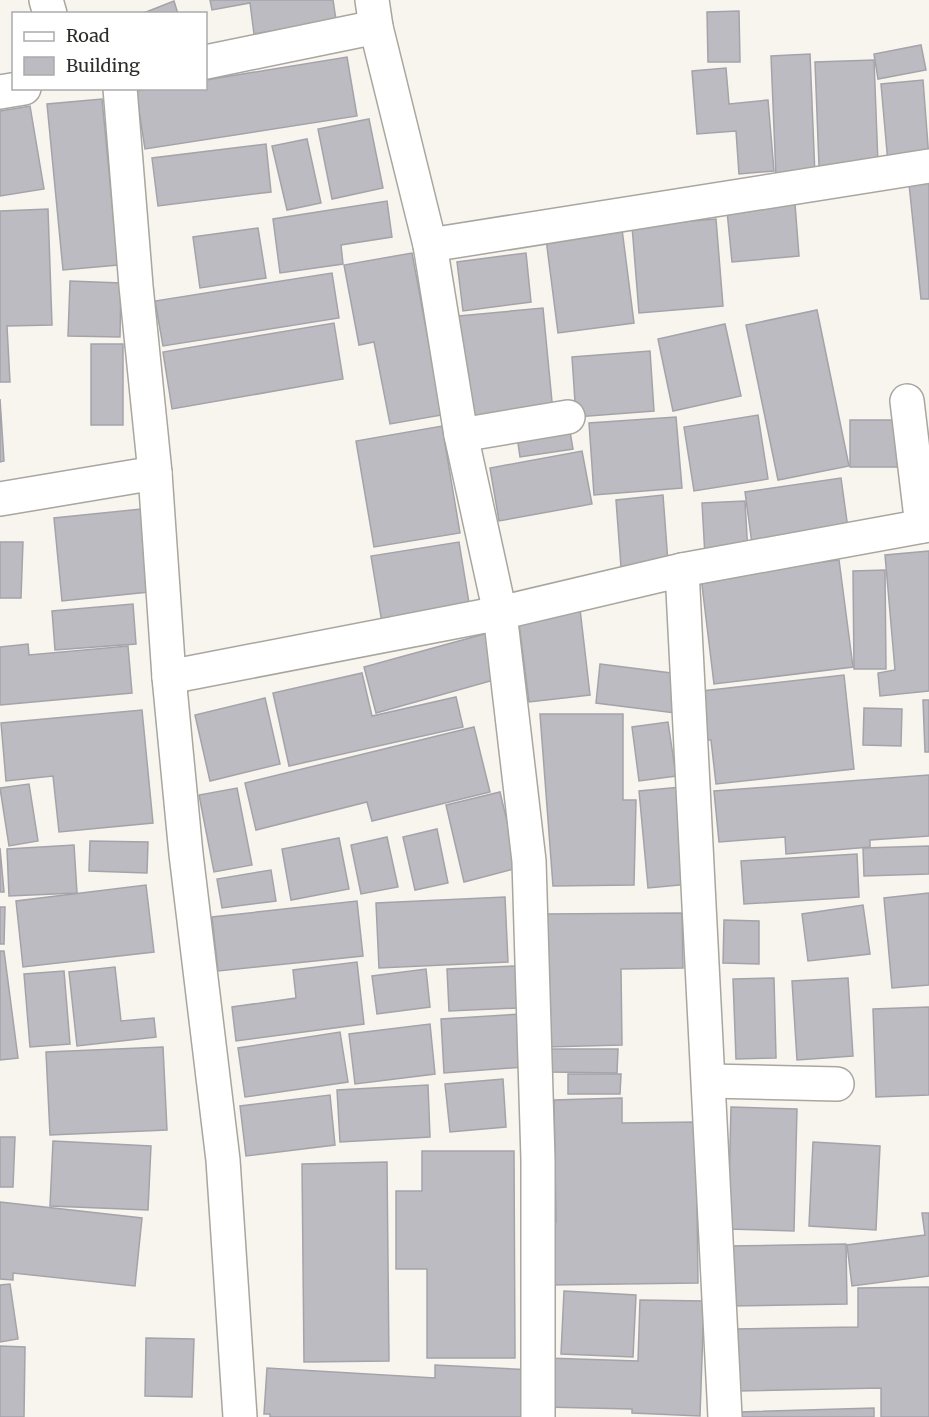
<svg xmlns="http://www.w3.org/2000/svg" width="929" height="1417" font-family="Merriweather,serif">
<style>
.building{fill:#bcbbc2;stroke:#a4a3aa;stroke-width:1.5}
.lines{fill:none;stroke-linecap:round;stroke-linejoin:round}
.minor-casing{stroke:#a8a69f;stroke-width:36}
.minor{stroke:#fff;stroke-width:33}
</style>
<rect width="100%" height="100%" fill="#f7f5ed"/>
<g class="building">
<polygon points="210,0 333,0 336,20 254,34 250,3 212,10"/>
<polygon points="174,1 178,14 141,14"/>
<polygon points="739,11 740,62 708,62 707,12"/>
<polygon points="921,45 926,70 878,79 874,54"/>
<polygon points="810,54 815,176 776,177 771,56"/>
<polygon points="347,57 357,116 145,149 136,91 153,88 206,88 206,80"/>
<polygon points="874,60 878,164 819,166 815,62"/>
<polygon points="726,68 729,104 768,100 774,171 739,174 736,131 697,134 692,71"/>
<polygon points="923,80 929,159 888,163 881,84"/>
<polygon points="102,99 118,265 63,270 47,104"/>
<polygon points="30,106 44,189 0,196 0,111"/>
<polygon points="369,119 383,188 332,199 318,129"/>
<polygon points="307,139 321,203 287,210 272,146"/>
<polygon points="266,144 271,192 158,206 152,158"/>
<polygon points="929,182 929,299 921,299 909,184"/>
<polygon points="387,201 392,237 341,245 343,264 280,273 273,219"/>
<polygon points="795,204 799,256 732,262 727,211"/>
<polygon points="48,209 52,325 7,326 10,382 0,382 0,211"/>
<polygon points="716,219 723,306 639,313 632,226"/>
<polygon points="258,228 266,278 200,288 193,237"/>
<polygon points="622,229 634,323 558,333 546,239"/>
<polygon points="412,253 442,415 390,424 374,342 359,345 344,265"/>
<polygon points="526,253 531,302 463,311 457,262"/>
<polygon points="332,273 339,318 163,346 155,301"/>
<polygon points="70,281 121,283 120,337 68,336"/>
<polygon points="543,308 553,412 469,420 459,316"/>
<polygon points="817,310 849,466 778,480 746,325"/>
<polygon points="334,323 343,379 172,409 163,352"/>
<polygon points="725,324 741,396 673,411 658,339"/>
<rect x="91" y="344" width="32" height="81"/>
<polygon points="650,351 654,411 576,417 572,357"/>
<polygon points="0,399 4,461 0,462"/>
<polygon points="758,415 768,479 694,491 684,427"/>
<polygon points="676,417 682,488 594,495 589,423"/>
<polygon points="568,420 573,449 520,457 516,429"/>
<rect x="850" y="420" width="52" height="47"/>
<polygon points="442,426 460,533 374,547 356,441"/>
<polygon points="582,451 592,504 499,521 490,468"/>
<polygon points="841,478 849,536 753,551 745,492"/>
<polygon points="663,495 668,563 621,567 616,500"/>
<polygon points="745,501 748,554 705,556 702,503"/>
<polygon points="141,509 149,592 62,601 54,518"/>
<polygon points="0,542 23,542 21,598 0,598"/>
<polygon points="459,542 470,609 382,623 371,556"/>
<polygon points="929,551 929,691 880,696 878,673 895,670 885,555"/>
<polygon points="839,560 853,667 714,684 701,577"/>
<polygon points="885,570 886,669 854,669 853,571"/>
<polygon points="133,604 136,644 55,650 52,611"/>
<polygon points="580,609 590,695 529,702 518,616"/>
<polygon points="488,633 501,678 376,713 364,667"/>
<polygon points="28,644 29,655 128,646 132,693 0,705 0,647"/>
<polygon points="600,664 679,674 675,713 596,703"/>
<polygon points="362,673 372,716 456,697 463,727 289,766 273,693"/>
<polygon points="844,675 854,769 716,784 711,740 707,740 702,691"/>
<polygon points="265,698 280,764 210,781 195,715"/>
<polygon points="923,700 929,700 929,752 925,752"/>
<polygon points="864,708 902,709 901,746 863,745"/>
<polygon points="142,710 153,823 59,832 53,776 6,781 1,723"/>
<polygon points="540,714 623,714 623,800 636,800 634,885 553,886"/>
<polygon points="668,722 676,776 639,781 632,727"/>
<polygon points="474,727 490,792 372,821 367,802 256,830 245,783"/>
<polygon points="929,775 929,836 870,840 870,847 786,854 785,837 719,842 714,791"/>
<polygon points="29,784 38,841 9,846 0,788"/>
<polygon points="681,787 690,884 648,888 639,791"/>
<polygon points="237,788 252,865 214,872 199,795"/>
<polygon points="500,792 518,868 464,882 446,805"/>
<polygon points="437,829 448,883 415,890 403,837"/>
<polygon points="387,837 398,887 361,894 351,845"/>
<polygon points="339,838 349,889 291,900 282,849"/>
<polygon points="90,841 148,842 147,873 89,871"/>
<polygon points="74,845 77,893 9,896 7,849"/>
<polygon points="929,846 929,874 864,876 863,848"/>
<polygon points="0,848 4,892 0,892"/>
<polygon points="857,854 859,897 744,904 741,861"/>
<polygon points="271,870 276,901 222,908 217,879"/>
<polygon points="146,885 154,952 23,967 16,901"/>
<polygon points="929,893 929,985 892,988 884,898"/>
<polygon points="505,897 508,962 379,968 376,903"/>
<polygon points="357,901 363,956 218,971 212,917"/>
<polygon points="863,905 870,954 808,961 802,914"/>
<polygon points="0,907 5,907 4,944 0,944"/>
<polygon points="682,913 683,968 621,969 622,1045 545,1047 543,914"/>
<polygon points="724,920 759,921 759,964 723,963"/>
<polygon points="0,951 4,951 18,1058 0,1060"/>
<polygon points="357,962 364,1024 236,1041 232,1007 296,998 293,970"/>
<polygon points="515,966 518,1008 449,1011 447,969"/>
<polygon points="115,967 121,1021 154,1018 156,1037 77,1046 69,972"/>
<polygon points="426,969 430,1007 377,1014 372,976"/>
<polygon points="64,971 70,1044 30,1047 24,974"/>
<polygon points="774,978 776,1058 736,1059 733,979"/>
<polygon points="848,978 853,1056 797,1060 792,981"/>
<polygon points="929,1007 929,1095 876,1097 873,1009"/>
<polygon points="521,1014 524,1067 444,1073 441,1019"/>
<polygon points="430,1024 435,1074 355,1084 349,1034"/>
<polygon points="340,1032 348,1082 245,1097 238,1048"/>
<polygon points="163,1047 167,1130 50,1135 46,1052"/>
<polygon points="551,1049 618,1049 617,1073 550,1072"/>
<polygon points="568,1074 621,1074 620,1094 568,1094"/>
<polygon points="503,1079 506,1127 450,1132 445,1084"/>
<polygon points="428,1085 430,1137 340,1142 337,1090"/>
<polygon points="330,1095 335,1145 246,1156 240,1106"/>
<polygon points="622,1098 622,1123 696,1122 698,1283 547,1285 546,1222 556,1222 554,1100"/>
<polygon points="731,1107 797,1109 794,1231 728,1229"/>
<polygon points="0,1137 15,1137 13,1187 0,1187"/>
<polygon points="53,1141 151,1146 148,1210 50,1206"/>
<polygon points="813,1142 880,1146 876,1230 809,1226"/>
<polygon points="422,1151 514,1151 515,1358 427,1358 427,1269 396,1269 396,1191 422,1191"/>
<polygon points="387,1162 389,1361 304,1362 302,1164"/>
<polygon points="0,1202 142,1218 135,1286 13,1273 13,1280 0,1279"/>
<polygon points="922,1213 929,1213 929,1276 852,1286 847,1245 925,1235"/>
<polygon points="846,1244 847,1304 729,1306 727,1246"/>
<polygon points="10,1284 18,1339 0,1342 0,1285"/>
<polygon points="929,1287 929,1417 881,1417 881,1388 736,1391 735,1329 858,1327 858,1288"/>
<polygon points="564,1291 636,1295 633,1357 561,1354"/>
<polygon points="640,1300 704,1301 700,1416 632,1413 632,1409 545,1407 546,1358 638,1361"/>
<polygon points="146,1338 194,1339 192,1397 145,1396"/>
<polygon points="0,1346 25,1347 24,1417 0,1417"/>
<polygon points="435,1365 534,1370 532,1417 270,1417 270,1414 264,1414 267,1368 435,1378"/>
<polygon points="874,1408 874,1417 740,1417 740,1412"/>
</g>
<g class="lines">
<g class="minor-casing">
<g id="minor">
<polyline points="46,0 50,14"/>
<polyline points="372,0 376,27 430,245 461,435 500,613 529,861 538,1160 538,1417"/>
<polyline points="206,62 376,27"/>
<polyline points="120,88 136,286 155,473 169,677 186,854 223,1160 240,1417"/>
<polyline points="0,92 24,88"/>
<polyline points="430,245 929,166"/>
<polyline points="907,401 922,526"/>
<polyline points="461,435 568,417"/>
<polyline points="0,499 155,473"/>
<polyline points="682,570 725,1417"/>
<polyline points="169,677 500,613 682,570 929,525"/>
<polyline points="709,1081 837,1084"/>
</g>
</g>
<use href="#minor" class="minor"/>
</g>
<rect x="12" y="12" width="195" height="78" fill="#ffffff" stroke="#ababaa" stroke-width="1.5"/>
<rect x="24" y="32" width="30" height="9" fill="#ffffff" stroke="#ababaa" stroke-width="1.5"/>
<text x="66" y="42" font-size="18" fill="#2e2d2a">Road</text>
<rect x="24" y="57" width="30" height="18" fill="#bcbbc2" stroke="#ababaa" stroke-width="1.5"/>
<text x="66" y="72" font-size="18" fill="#2e2d2a">Building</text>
</svg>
